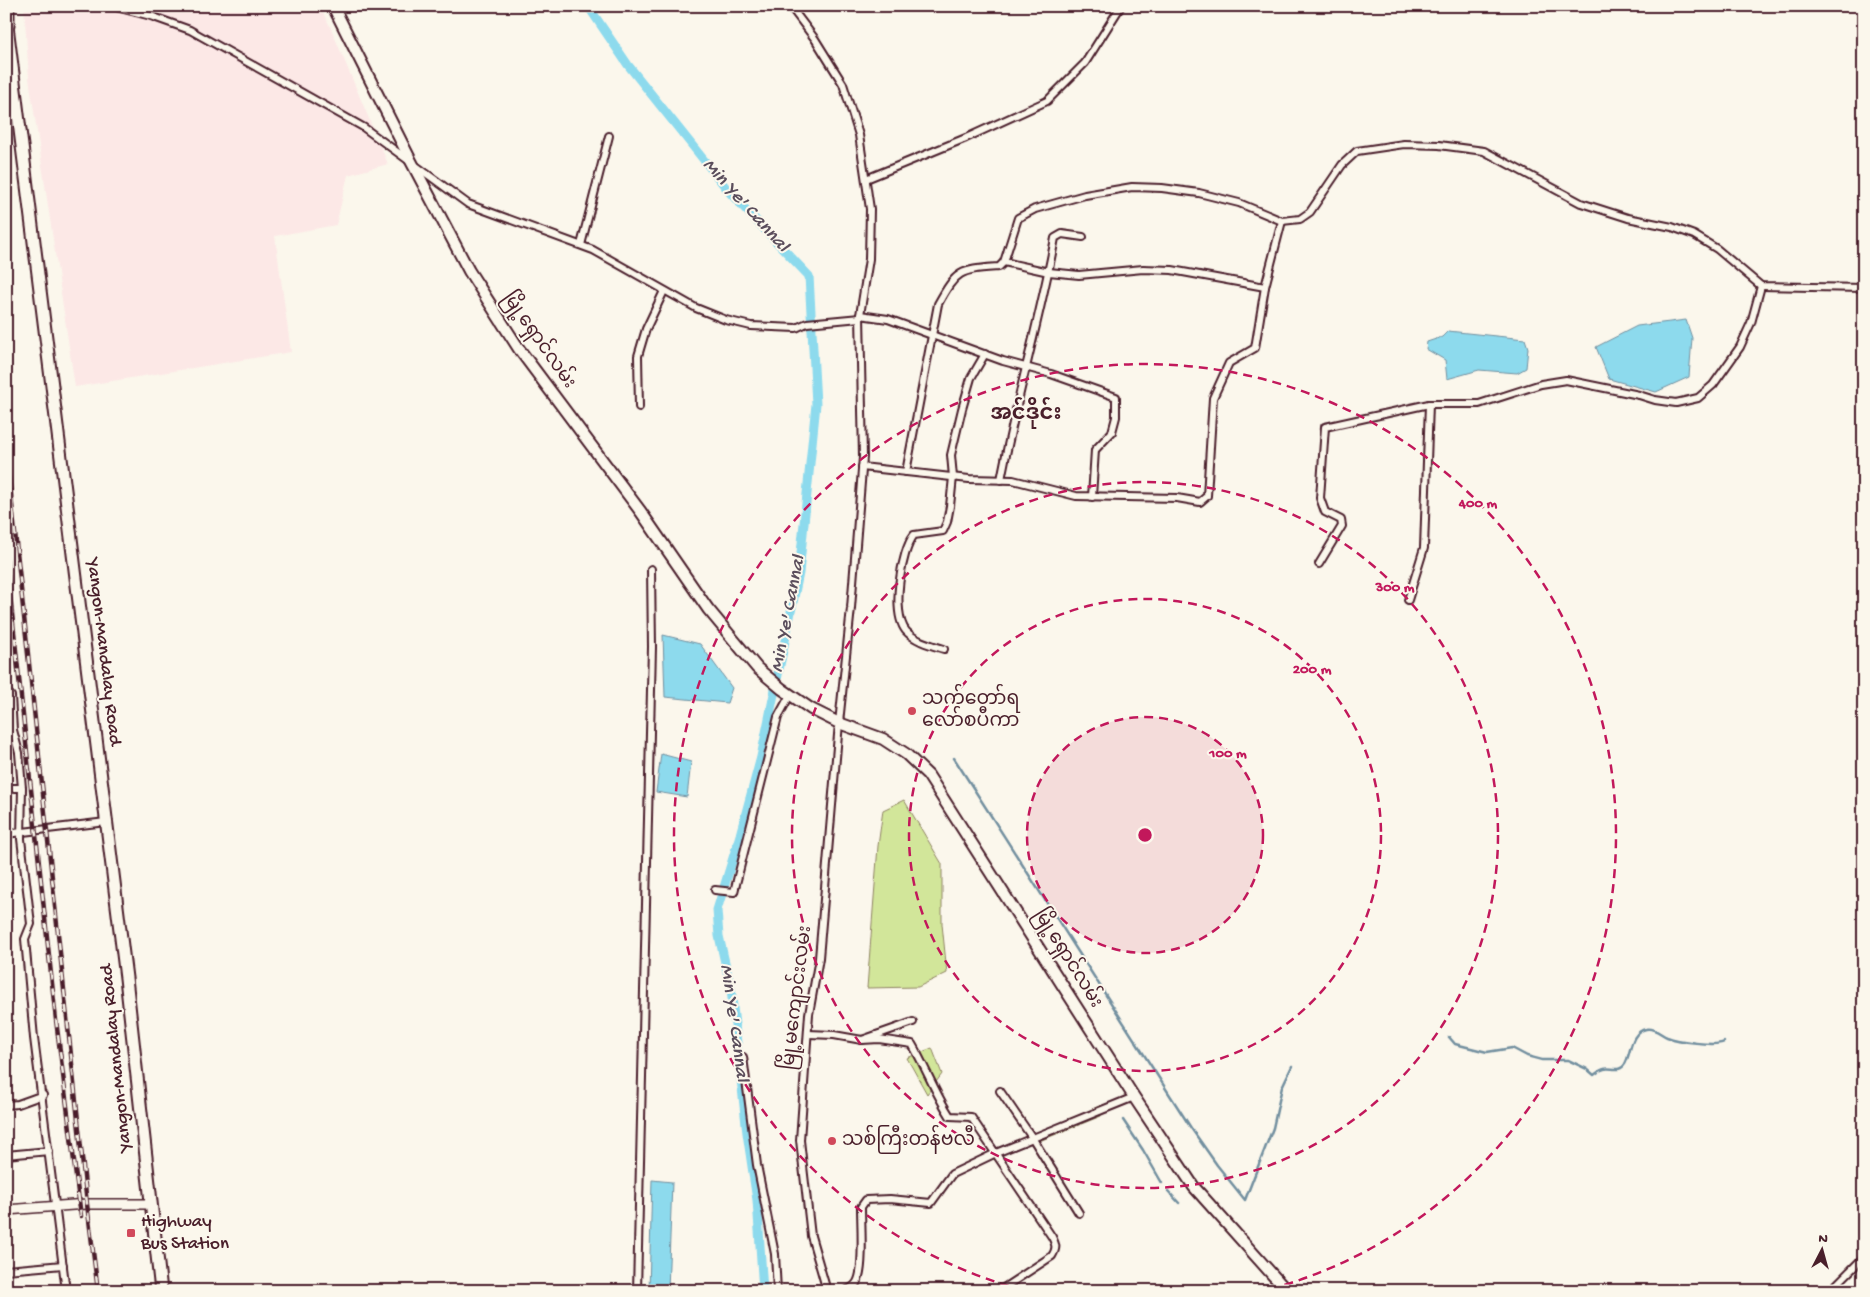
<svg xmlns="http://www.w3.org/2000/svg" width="1870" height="1297" font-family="'Gochi Hand','Noto Sans Myanmar',sans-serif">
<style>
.built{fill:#fce8e6}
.green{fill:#d2e69a;stroke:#8e8262}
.water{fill:#8ddaed;stroke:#728f9f}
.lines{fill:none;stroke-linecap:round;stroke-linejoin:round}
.stream{stroke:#728f9f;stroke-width:2.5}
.canal{stroke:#8ddaed;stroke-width:9}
.street-casing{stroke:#4a1f2b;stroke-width:10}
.secondary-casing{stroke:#4a1f2b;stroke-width:12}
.primary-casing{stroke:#4a1f2b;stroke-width:14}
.highway-casing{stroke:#4a1f2b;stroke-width:15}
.street{stroke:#fbf7ec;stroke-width:6}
.secondary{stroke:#fbf7ec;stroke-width:9}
.primary{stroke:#fbf7ec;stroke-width:10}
.highway{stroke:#fbf7ec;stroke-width:11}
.rail-casing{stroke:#4a1f2b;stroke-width:4.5}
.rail{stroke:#fbf7ec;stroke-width:2.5;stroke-dasharray:8;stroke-linecap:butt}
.ring{fill:none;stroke:#c2185b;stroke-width:2.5;stroke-dasharray:9 6}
.poi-dot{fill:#d1495b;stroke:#fbf7ec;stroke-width:2}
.labels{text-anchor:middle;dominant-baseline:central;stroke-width:4;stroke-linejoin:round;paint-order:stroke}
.street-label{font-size:19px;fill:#4a1f2b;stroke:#fbf7ec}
.poi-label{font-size:19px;fill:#4a1f2b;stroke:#fbf7ec;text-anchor:start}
.water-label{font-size:20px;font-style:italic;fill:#5b4e5c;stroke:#fbf7ec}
.quarter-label{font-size:21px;font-weight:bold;fill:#4a1f2b;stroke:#fbf7ec}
.centre{fill:#c2185b;stroke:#fbf7ec;stroke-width:2.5}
.ring-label{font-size:15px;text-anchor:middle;font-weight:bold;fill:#c2185b;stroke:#fbf7ec;stroke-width:4;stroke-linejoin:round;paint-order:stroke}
</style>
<rect width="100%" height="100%" fill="#fbf7ec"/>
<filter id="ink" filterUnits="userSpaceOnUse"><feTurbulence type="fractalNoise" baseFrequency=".02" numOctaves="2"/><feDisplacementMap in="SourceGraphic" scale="10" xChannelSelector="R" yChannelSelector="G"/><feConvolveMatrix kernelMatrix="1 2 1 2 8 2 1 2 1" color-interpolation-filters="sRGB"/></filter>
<g filter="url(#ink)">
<polygon class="built" points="24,6 319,6 330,26 388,164 348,175 336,225 275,236 291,352 75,387 29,78"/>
<g class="green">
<polygon points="904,800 942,864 942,924 947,973 918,987 867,988 878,846 883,810"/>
<polygon points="932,1048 942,1074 927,1094 907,1058"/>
<polygon points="1099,1106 1101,1116 1032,1144 1026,1137 1059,1125"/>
</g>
<g class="water">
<polygon points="1686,320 1692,338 1689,377 1656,392 1609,379 1596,347 1637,326"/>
<polygon points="1448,331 1525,339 1528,348 1526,368 1517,373 1479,370 1447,379 1445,360 1426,349 1427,342 1442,337"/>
<polygon points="663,635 700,644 732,688 727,703 665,697"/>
<polygon points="661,754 691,762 687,797 656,792"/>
<polygon points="652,1180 672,1182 668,1291 649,1291"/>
</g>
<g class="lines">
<g class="stream">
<polyline points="954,758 1191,1128 1217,1165 1245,1200 1273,1128 1282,1087 1292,1066"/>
<path d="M 1449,1037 L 1455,1044 L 1487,1052 L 1512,1048 L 1527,1056 L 1542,1060 L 1568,1060 L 1587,1069 L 1594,1075 C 1597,1073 1600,1070 1604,1069 C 1611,1067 1620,1073 1625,1064 C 1631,1054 1630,1032 1646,1029 C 1654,1027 1660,1034 1667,1037 C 1677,1041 1715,1047 1724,1042"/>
<polyline points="1123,1120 1143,1150 1162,1183"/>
<polyline points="1168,1191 1179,1203"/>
</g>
<polyline class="canal" points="588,6 628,65 731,194 809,276 816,404 799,573 761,757 740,835 717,910 719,936 731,989 747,1133 757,1200 763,1291"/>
<g class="street-casing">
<g id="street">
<polyline points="112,6 151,16 190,30 363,127 468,204 593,250 696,308 726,320 751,326 796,328 807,323 860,318"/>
<polyline points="790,6 815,39 843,84 859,135 870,209 869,259 860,315 863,457 851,608 839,723 819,958 809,1014 800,1140 811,1236 827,1291"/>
<polyline points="866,179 966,138 1047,101 1085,63 1121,6"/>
<polyline points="581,245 609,136"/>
<polyline points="1004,262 1049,272 1079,275 1143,269 1172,270 1265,287"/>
<polyline points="860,315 888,319 1003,361 1051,374 1116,397 1116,417 1112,432 1095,450 1092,497"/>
<polyline points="639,407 638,356 646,329 664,291"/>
<polyline points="862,467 969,479 1013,480 1076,496 1177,498 1200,502 1207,496 1213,398 1229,363 1255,348 1265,287 1282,221"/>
<path d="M 906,472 L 938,304 C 957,269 961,270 999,267 L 1004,262 L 1018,218 L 1035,209 L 1085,195 L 1132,187 L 1162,188 L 1199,193 L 1239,203 L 1282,221 L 1300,219 L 1310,212 L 1342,165 L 1357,151 L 1404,144 L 1439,145 L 1484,151 L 1581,203 L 1628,218 L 1672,227 L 1694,235 L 1717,249 L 1761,286 L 1864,288"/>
<path d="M 1001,480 C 1016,399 1040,319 1055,238 L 1062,234 L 1083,237"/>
<polyline points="1319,564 1342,526 1341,520 1325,512 1320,498 1325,427 1429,404 1479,404 1541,384 1566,380 1639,395 1655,400 1676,403 1698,398 1713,385 1740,347 1751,323 1761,286"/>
<polyline points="1408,600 1424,548 1429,404"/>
<path d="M 944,649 C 931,645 915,641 906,631 C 891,613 901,551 914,535 L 943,531 L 947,522 L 950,506 L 953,477 L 951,455 L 962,409 L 971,378 L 985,354"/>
<polyline points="6,691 11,696 13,730 19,753 22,788 21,839 31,924 25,939 34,1038 66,1291"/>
<polyline points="6,788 22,788"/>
<polyline points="6,834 106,822"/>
<polyline points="715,890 734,892 778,717 790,695"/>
<polyline points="808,1034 834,1035 862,1040 913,1022"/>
<path d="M 862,1040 L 879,1039 L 912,1044 C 926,1068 935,1093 950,1116 L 971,1117 L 1052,1237 C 1056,1245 1057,1248 1052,1256 L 999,1291"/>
<polyline points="743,1057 757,1165 775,1254 777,1291"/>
<polyline points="1000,1091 1033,1139 1079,1213"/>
<polyline points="6,1105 18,1104 43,1095"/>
<polyline points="6,1155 49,1151"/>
<polyline points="6,1270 63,1265"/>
<polyline points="6,1281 7,1291"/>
<polyline points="637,1291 652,647 651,569"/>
<path d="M 846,1291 C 851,1288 856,1286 858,1280 C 864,1267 861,1224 861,1207 L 866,1200 L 890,1199 L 931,1203 L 952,1174 L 996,1153 L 1134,1097"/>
<polyline points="1830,1291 1864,1257"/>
</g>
</g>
<g class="secondary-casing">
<polyline id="secondary" points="6,1210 87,1204 151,1204"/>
</g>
<g class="primary-casing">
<polyline id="primary" points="333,6 411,161 469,271 519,349 641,512 708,609 757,668 782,689 811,709 839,723 883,739 906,754 928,775 1134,1097 1194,1187 1287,1291"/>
</g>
<g class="highway-casing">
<g id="highway">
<polyline points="6,18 126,978 161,1291"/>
<polyline points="8,25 8,6"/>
</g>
</g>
<use href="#street" class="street"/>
<use href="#secondary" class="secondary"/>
<use href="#primary" class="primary"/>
<use href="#highway" class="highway"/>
<g class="rail-casing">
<g id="rail">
<polyline points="6,449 87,1204 98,1291"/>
<polyline points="6,558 56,1020 81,1216"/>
</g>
</g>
<use href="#rail" class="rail"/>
</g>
</g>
<circle cx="1145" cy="835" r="118" fill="#c2185b" fill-opacity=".12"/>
<g class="ring">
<circle cx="1145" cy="835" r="118"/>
<circle cx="1145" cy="835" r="236"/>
<circle cx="1145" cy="835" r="353"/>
<path d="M1023 1290A471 471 0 1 1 1267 1290"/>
</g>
<g class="poi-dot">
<circle cx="912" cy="711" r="5"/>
<circle cx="832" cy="1141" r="5"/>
<rect x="126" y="1228" width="10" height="10" rx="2.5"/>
</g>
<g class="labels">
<g class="street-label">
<text transform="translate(538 341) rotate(55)">မြို့ရှောင်လမ်း</text>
<text transform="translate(103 652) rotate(83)">Yangon-Mandalay Road</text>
<text transform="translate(1067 959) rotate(58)">မြို့ရှောင်လမ်း</text>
<text transform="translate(798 998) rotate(-83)">မြို့မကျောင်းလမ်း</text>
<text transform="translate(117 1058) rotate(-96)">Yangon-Mandalay Road</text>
</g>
<g class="poi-label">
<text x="922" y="700">သက်တော်ရ<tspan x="922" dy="22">လော်စပီကာ</tspan></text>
<text x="842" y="1141">သစ်ကြီးတန်ဗလီ</text>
<text x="141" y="1222">Highway<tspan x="141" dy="22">Bus Station</tspan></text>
</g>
<g class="water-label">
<text transform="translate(745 206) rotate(48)">Min Ye' Cannal</text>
<text transform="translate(789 614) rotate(-79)">Min Ye' Cannal</text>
<text transform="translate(733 1023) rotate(82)">Min Ye' Cannal</text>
</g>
<g class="quarter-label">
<text x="1026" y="415">အင်ဒိုင်း</text>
</g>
</g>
<circle cx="1145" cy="835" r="8" class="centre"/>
<g class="ring-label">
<text x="1478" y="507">400 m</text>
<text x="1395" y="591">300 m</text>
<text x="1312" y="673">200 m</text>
<text x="1228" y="757">100 m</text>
</g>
<rect width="1870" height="1297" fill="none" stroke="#fbf7ec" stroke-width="25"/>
<rect x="12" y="12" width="1845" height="1272" fill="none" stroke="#4a1f2b" stroke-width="2" filter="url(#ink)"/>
<g transform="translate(1822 1250) rotate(6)" stroke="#fbf7ec" stroke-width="4" paint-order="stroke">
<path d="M0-4L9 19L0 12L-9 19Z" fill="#4a1f2b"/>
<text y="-8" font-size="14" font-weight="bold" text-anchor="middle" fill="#4a1f2b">N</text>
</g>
</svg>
